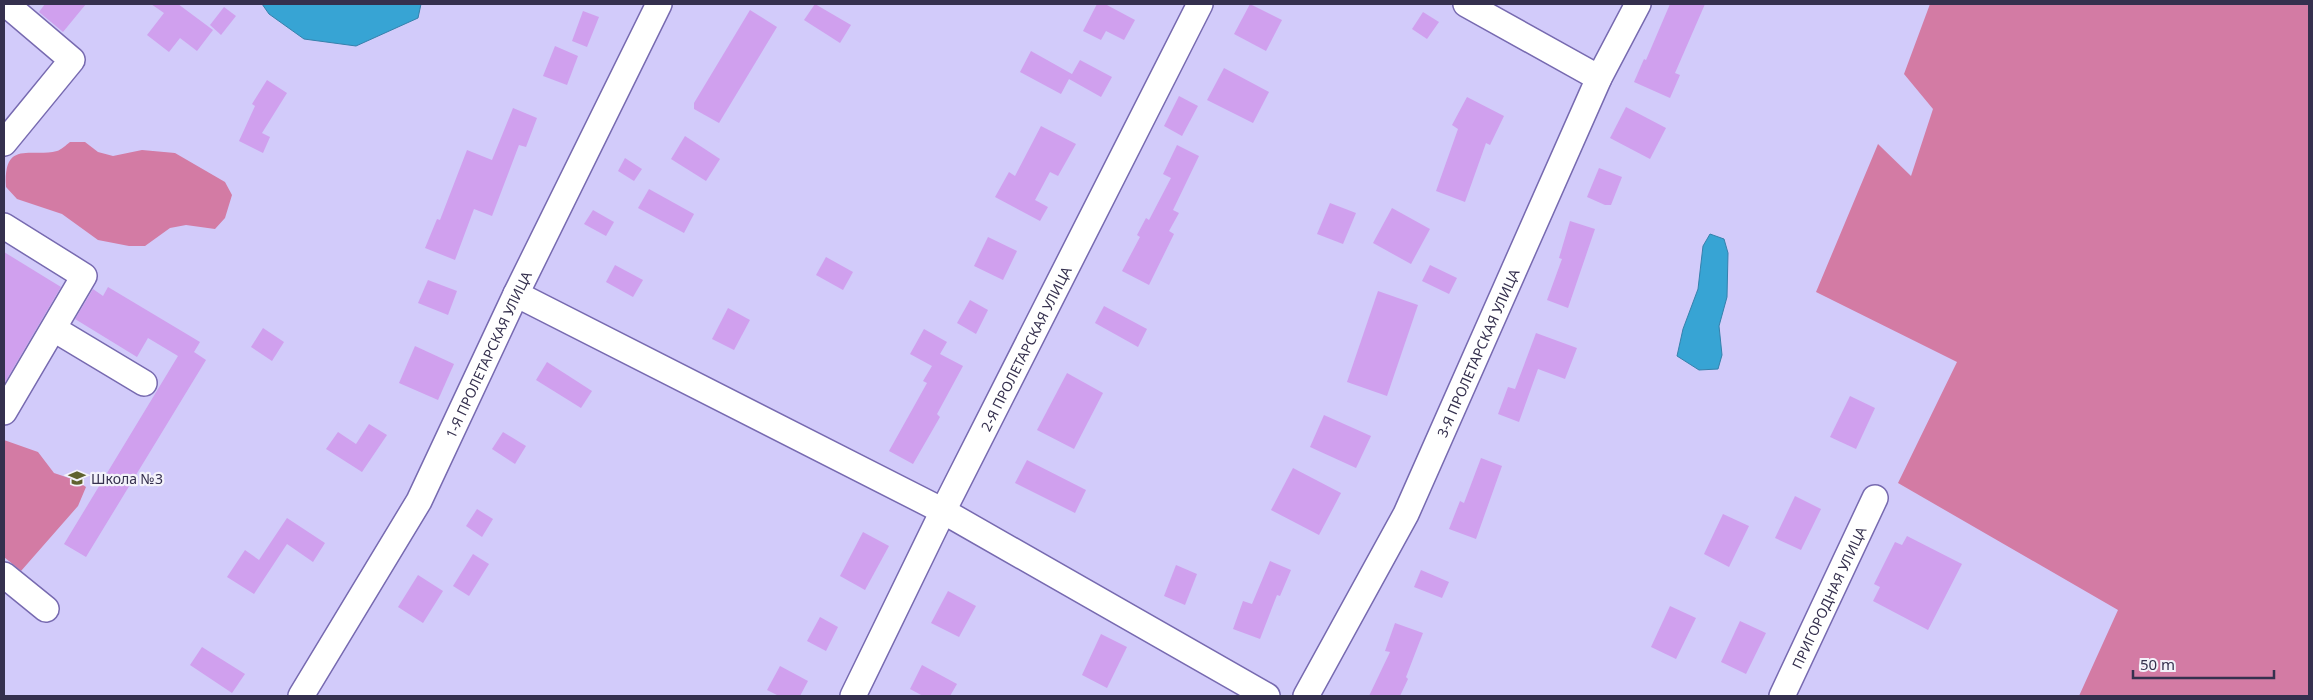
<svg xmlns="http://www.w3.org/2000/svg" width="2313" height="700" font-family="'Noto Sans',sans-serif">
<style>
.forest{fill:#d37ba4}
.water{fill:#37a4d4;stroke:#3681ac}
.building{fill:#d0a0ee}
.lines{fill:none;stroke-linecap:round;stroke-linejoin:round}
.minor-casing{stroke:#776ab0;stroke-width:28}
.minor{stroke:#fff;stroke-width:25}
.labels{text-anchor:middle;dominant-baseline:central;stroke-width:4.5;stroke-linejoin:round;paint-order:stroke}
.street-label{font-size:14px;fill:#35304e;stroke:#f3f2fa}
.poi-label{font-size:14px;fill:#35304e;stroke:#f3f2fa;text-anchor:start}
</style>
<rect width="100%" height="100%" fill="#d2cbfa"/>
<g class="forest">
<polygon points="1930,4 2309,4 2309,696 2079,696 2118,610 1898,483 1957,362 1816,292 1878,144 1911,176 1933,109 1904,74"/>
<path d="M 70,142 L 85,142 L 98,152 L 113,156 L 142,150 L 175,153 L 225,182 L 232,195 L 225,218 L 215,229 L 186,225 L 170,228 L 145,246 L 129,246 L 98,240 L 62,214 L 17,199 L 6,187 C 3,139 31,158 57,151 C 61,150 66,145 70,142 Z"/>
<polygon points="4,440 38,452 54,473 75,480 86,487 78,506 21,571 4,557"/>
</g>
<g class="water">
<polygon points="262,4 421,4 418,18 356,46 304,39 269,14"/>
<polygon points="1710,234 1724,239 1728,253 1727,297 1719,326 1722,355 1718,369 1699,370 1677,356 1683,329 1698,289 1703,246"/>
</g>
<g class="building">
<polygon points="45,4 86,4 63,32 39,12"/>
<polygon points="151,4 178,4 213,30 197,51 180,38 169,52 147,35 164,13"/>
<polygon points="815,4 851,25 840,43 804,20"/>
<polygon points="1097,4 1105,4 1135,20 1124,40 1106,31 1101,40 1083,31"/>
<polygon points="1250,4 1282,20 1266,51 1234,34"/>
<polygon points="1670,4 1705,4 1675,73 1680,75 1670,98 1634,82 1644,59 1646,60"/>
<polygon points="224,7 236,16 221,35 210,25"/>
<polygon points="750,10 777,27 719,123 694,109 694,103"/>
<polygon points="583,11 599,17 587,47 572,41"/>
<polygon points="1423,12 1439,22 1427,39 1412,29"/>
<polygon points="555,46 578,56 567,85 543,76"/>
<polygon points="1031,51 1072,74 1080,60 1112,77 1101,97 1069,79 1061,94 1020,72"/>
<polygon points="1224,68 1269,92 1253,123 1207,100"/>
<polygon points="267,80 287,93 262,133 270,137 263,153 239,141 255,106 252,104"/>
<polygon points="1179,96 1198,106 1182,136 1164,126"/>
<polygon points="1467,97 1504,116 1490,145 1486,143 1465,202 1436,191 1458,129 1452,125"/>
<polygon points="1626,107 1666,128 1650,159 1610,138"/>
<polygon points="513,108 537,118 526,147 519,145 492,216 474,209 455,260 425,248 437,219 440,220 467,150 492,160"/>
<polygon points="1041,126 1076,144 1058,176 1050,172 1035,200 1048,207 1040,221 995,197 1009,172 1015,176"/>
<polygon points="685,136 720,159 706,181 671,159"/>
<polygon points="1177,145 1199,156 1173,210 1179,213 1169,231 1174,234 1149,285 1122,271 1140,237 1137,235 1146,218 1149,220 1171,178 1163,174"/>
<polygon points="625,158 642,169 634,181 618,171"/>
<polygon points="1599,168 1622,177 1611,205 1605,205 1587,197"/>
<polygon points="649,189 694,214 684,233 638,208"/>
<polygon points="1330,203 1356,213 1343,244 1317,234"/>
<polygon points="1392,208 1430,229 1411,264 1373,243"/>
<polygon points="593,210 614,222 606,236 584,224"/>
<polygon points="1570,221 1595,229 1568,308 1547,300 1562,259 1559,258"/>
<polygon points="988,237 1017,251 1003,280 974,266"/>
<polygon points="4,252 61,287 4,384"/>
<polygon points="826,257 853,272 843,290 816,275"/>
<polygon points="615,265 643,280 633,297 606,282"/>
<polygon points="1430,265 1457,278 1449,294 1422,281"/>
<polygon points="428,280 457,291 448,315 418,303"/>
<polygon points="108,287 200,342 194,352 206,360 86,557 64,544 178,356 148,338 137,357 75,319 93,289 103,296"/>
<polygon points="1378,291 1418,305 1387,396 1347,382"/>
<polygon points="970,300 988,310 976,334 957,323"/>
<polygon points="1104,306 1147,329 1138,347 1095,323"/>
<polygon points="728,308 750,320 734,350 712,339"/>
<polygon points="263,328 284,342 272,361 251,347"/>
<polygon points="924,329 947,342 940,354 963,366 937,414 940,417 913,464 889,451 927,383 923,381 932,366 910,354"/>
<polygon points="1536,333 1577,348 1565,379 1538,369 1519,422 1498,414 1508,387 1515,389"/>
<polygon points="415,346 454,364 438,400 399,383"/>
<polygon points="547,362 592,391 581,408 536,380"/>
<polygon points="1067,373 1103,393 1074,449 1037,430"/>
<polygon points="1850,396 1875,408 1856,449 1830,437"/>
<polygon points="1324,415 1371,436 1356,468 1310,447"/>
<polygon points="369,424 387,435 362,472 326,449 338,432 356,444"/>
<polygon points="503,432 526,446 515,464 492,449"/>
<polygon points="1481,458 1502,466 1476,539 1449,529 1460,501 1464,503"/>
<polygon points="1027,460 1086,490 1075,513 1015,483"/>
<polygon points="1293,468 1341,493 1319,535 1271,510"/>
<polygon points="1795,496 1821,509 1801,550 1775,538"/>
<polygon points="477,509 493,519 482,537 466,526"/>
<polygon points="1723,514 1749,526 1729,567 1704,554"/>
<polygon points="287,518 325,543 313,562 287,544 254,594 227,577 245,550 259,560"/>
<polygon points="863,532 889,546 865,590 840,576"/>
<polygon points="1907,536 1962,564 1928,630 1873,601 1880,587 1874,584 1895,542 1902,545"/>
<polygon points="473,554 489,564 469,596 453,586"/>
<polygon points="1270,561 1291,570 1280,596 1277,595 1260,639 1233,629 1243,601 1252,604"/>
<polygon points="1176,565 1197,574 1185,605 1164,596"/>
<polygon points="1421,570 1449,582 1442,598 1414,587"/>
<polygon points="418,575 443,591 423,623 398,607"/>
<polygon points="948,591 976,606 959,637 931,623"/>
<polygon points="1670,606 1696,618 1676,659 1651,647"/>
<polygon points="820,617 838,627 826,651 807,641"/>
<polygon points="1740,621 1766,633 1746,674 1721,662"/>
<polygon points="1395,623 1423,633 1406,677 1408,679 1400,696 1369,696 1390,652 1385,651"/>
<polygon points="1101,634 1127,647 1107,688 1082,675"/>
<polygon points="202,647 245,674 232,693 190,665"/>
<polygon points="922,665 957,684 950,696 923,696 910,689"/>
<polygon points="780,666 808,681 800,696 779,696 767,690"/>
</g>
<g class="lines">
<g class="minor-casing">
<g id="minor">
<polyline points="1466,4 1599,78"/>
<polyline points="4,143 72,60 6,4"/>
<polyline points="4,226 84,276 4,412"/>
<polyline points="516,294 943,511 1267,696"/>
<polyline points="54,329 144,383"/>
<polyline points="4,575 46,609"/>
<path id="s1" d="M 301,696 L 419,501 L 516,294 L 659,4"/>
<path id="s2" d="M 853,696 L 943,511 L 1200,4"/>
<path id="s3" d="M 1306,696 L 1406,514 L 1599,78 L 1638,4"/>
<path id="s4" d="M 1782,696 L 1875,498"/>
</g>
</g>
<use href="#minor" class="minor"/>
</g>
<defs>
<g id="school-bare" transform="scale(1.35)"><path d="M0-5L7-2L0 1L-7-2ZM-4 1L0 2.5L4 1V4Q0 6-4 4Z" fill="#5f622f" stroke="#f3f2fa" stroke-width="2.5" paint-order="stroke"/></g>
</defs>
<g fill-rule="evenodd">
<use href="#school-bare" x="77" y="478"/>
</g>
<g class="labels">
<g class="street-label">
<text stroke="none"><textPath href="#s2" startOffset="388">2-Я ПРОЛЕТАРСКАЯ УЛИЦА</textPath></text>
<text stroke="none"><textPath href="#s3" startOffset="384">3-Я ПРОЛЕТАРСКАЯ УЛИЦА</textPath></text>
<text stroke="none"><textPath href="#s1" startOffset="390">1-Я ПРОЛЕТАРСКАЯ УЛИЦА</textPath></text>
<text stroke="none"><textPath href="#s4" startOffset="109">ПРИГОРОДНАЯ УЛИЦА</textPath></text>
</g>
<g class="poi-label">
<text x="91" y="478">Школа №3</text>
</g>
</g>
<rect width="2313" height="700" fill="none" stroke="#35304e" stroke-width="10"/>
<path d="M2133 670v8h141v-8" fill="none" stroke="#35304e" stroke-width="2.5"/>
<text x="2140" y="670" font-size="15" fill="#35304e" stroke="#f3f2fa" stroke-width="4" paint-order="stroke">50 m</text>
</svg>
